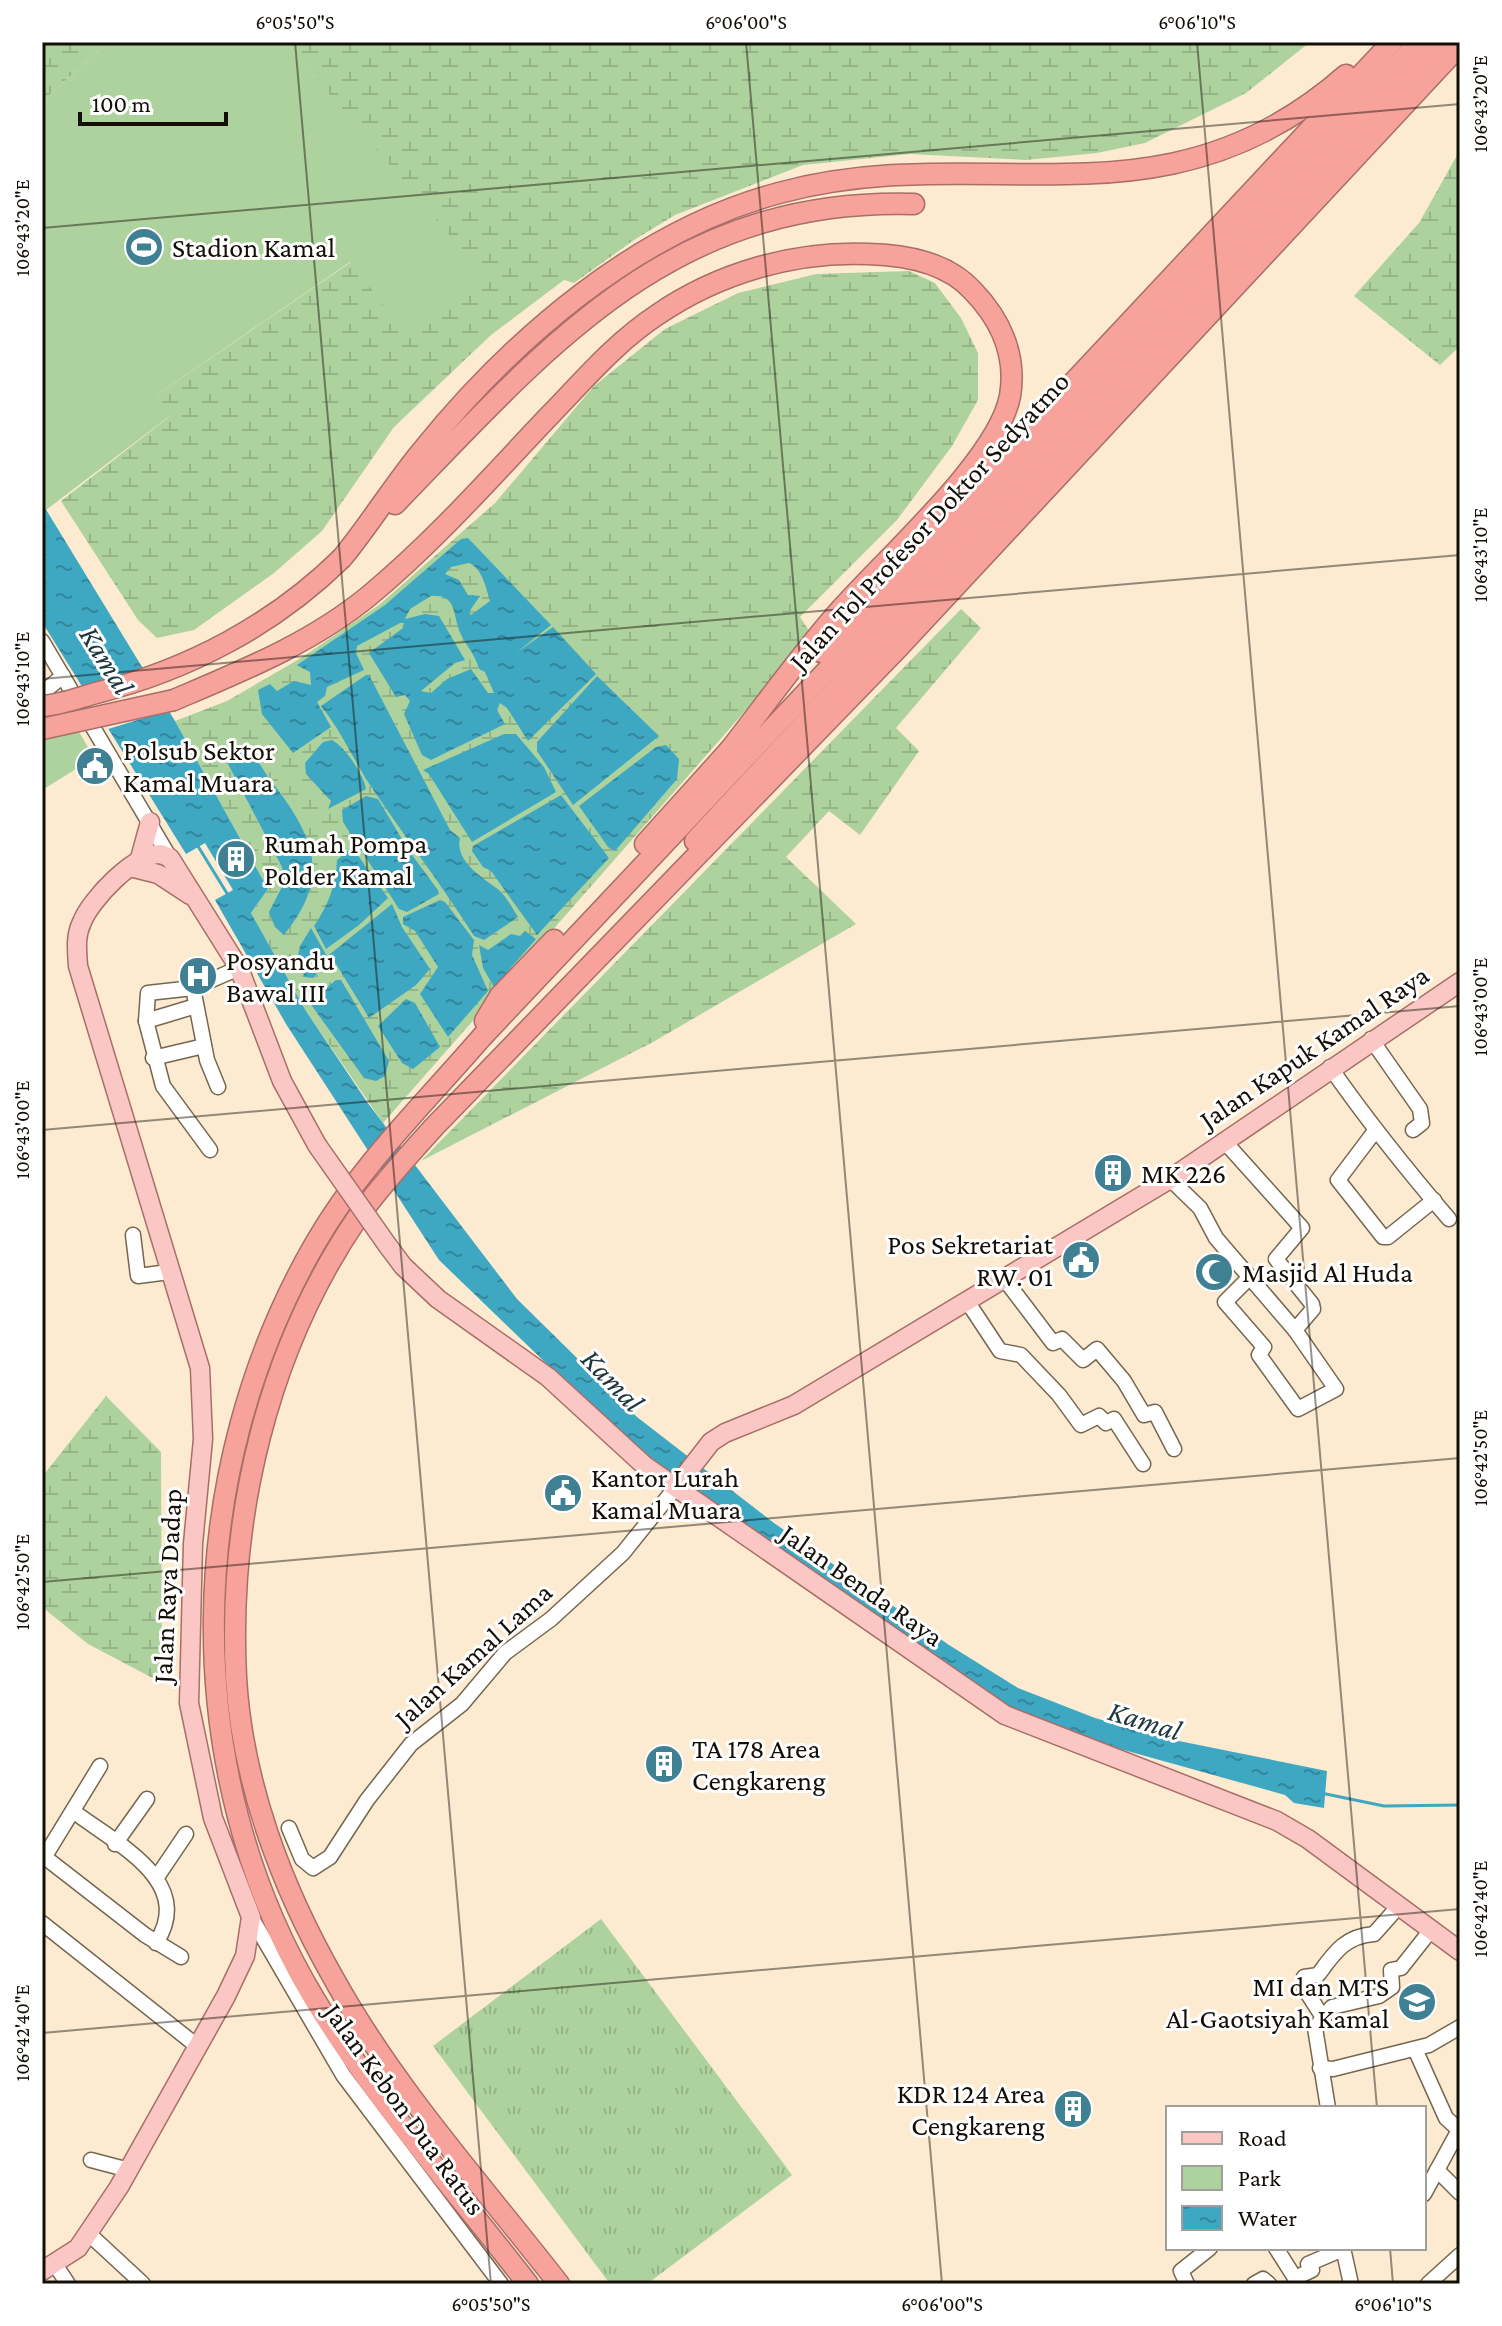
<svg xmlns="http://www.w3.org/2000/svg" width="1502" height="2326" font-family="'Crimson Pro',serif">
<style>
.grass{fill:url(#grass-tufts)}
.wetland{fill:url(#wetland-marsh)}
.green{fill:#add29e}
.water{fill:url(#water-ripples);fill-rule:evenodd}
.pier{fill:#fcebd1}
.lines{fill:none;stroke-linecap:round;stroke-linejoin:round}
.stream{stroke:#3ea7c2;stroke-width:3}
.minor-casing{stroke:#75664f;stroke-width:17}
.major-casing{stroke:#a86e68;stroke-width:21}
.highway-casing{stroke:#a86e68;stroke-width:23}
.minor{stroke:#fff;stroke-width:14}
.major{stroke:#fbc7c4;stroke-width:18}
.highway{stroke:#f8a29c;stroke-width:20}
.major-bridge-casing{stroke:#a86e68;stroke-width:21;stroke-linecap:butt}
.highway-bridge-casing{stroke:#a86e68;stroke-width:23;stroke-linecap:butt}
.major-bridge{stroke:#fbc7c4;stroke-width:18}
.highway-bridge{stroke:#f8a29c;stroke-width:20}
.ticks{fill:none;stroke:#130e06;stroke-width:2;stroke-opacity:0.45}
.labels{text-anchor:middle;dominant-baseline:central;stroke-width:6;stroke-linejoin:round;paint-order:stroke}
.poi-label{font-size:28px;fill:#130e06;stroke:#fff;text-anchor:start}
.street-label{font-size:28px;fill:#130e06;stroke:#fff}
.water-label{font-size:30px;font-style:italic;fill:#1f363d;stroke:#fff}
.neatline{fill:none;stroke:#130e06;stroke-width:3}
.ticks-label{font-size:20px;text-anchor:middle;fill:#130e06}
</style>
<defs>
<pattern id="grass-tufts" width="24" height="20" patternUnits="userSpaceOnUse" patternTransform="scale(2)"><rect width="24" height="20" fill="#add29e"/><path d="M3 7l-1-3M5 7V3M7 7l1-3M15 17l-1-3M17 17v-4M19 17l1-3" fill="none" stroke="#94b387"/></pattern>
<pattern id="wetland-marsh" width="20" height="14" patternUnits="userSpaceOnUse" patternTransform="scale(2)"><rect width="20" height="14" fill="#add29e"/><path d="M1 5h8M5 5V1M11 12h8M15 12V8" fill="none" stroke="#94b387"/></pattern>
<pattern id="water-ripples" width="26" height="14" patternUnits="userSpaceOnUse" patternTransform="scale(2)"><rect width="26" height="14" fill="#3ea7c2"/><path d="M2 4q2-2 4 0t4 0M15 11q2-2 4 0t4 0" fill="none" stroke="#33869c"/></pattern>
</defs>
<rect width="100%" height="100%" fill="#fcebd1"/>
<polygon class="grass" points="601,1919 792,2175 647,2284 610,2284 433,2046"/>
<g class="wetland">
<polygon points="42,42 108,42 42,102"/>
<polygon points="285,42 1310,42 1246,93 1145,143 1097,153 1026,160 910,154 803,165 675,215 634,240 574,283 564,280 491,335 394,427 322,531 274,573 194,630 157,638 138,620 61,501 170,416 157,395 351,262 481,274"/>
<polygon points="1460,150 1460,346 1440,365 1354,296 1419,223"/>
<polygon points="909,271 935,283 961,318 978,353 978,400 952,446 897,520 800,617 812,635 383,1123 306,1011 251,913 268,889 175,721 227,701 301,658 379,605 495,503 594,386 665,329 738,293 816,274"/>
<polygon points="961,609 981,628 896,728 919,751 860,835 829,811 786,857 856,924 653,1042 421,1161"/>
<polygon points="106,1396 161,1452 162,1683 88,1644 42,1607 42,1477"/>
</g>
<g class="green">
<polygon points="108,42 285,42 482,273 403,330 350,262 157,395 171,415 46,510 42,503 42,102"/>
<polygon points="57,693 94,758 42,790 42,703"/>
</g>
<g class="water">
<polygon points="42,503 175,721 268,889 251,913 306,1011 367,1102 517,1299 637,1417 774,1523 949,1645 1018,1688 1095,1718 1169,1739 1327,1771 1324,1808 1294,1803 1285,1795 1113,1747 998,1702 739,1526 613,1428 439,1260 286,1024 215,900 233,890 205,843 186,854 42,622"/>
<path d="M 468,538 L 551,625 L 516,653 L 553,627 L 596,674 L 528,741 L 507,708 L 500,703 L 497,710 L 505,724 L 431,760 L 422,755 L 404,714 L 410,701 L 405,695 L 396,697 L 369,653 L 403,628 L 404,623 L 400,623 L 357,646 L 356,653 L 364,670 L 327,687 L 325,696 L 317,702 L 331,727 L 293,753 L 262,714 L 258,690 L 270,684 L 277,691 L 294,681 L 311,685 L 310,672 L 297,665 L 385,605 L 461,539 ZM 469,563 C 483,569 486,589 490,601 L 471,615 L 469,612 L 480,596 L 468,595 L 459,580 L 445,574 L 451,567 ZM 431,596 C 456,594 453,613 459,630 C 464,644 475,653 479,669 L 485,672 L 494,693 L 488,693 L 471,669 L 447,679 L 431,693 L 421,691 L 455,663 L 465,660 L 439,616 L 425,614 L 405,619 L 410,609 Z"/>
<path d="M 366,675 L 369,675 L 450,830 L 460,838 C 454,862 485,879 500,891 C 507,898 513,909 518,917 L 484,940 L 474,936 C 440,882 401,832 366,779 C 351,754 339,728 321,706 Z"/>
<polygon points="597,676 659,736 573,805 537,751 537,742"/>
<polygon points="504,734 516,734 544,767 556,792 472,842 429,774 423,770"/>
<path d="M 332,740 C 345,747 364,775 366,789 L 328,809 L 331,801 L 306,774 L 305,763 L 323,742 Z"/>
<polygon points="666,745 679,759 677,779 615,851 608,847 579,806 656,747"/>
<path d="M 239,750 C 258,753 260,768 272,782 C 314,837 332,876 284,935 L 275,927 L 269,912 L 284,883 L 282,867 L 227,762 Z"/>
<polygon points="561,795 609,858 537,935 491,871 483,867 472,851 473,846"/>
<polygon points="366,796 378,799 409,851 438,890 439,894 407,912 399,909 343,822 342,810"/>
<path d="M 352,847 L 388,898 L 359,925 L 326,949 L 314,926 C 328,905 336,886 337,860 Z"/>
<polygon points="440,900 445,902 474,940 472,955 488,991 448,1037 420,994 438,967 415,931 403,924 403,917"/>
<polygon points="392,904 402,927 430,969 416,985 369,1018 330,954"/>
<polygon points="311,928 329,960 313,978 305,977 297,961 300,946"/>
<polygon points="525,931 536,939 494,987 483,968 479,945 488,950 511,934 520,936"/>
<polygon points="336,980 341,980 389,1061 385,1076 376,1081 364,1078 312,1006 310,1001"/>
<polygon points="406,999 415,1003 440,1047 413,1069 402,1063 378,1026"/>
</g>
<polygon class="pier" points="147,667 173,709 105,730 78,688"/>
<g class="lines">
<g class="stream">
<polyline points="196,843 228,895"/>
<polyline points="1321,1793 1384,1806 1460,1805"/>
</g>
<g class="minor-casing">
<g id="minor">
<polyline points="42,641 170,858"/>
<polyline points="42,693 63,676"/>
<polyline points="193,988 148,993 146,1021 163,1086 210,1150"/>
<polyline points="146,1021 196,1006"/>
<polyline points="1371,1039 1420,1109 1422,1123 1413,1130"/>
<polyline points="153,1058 204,1046"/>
<path d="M 1330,1067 C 1367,1120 1407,1170 1449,1219"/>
<polyline points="218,1087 207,1060 193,988 239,968"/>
<polyline points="1375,1131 1338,1180 1383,1237 1388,1237 1434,1200"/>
<polyline points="1224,1141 1302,1228 1276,1259 1312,1304 1313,1309 1295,1330 1336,1389 1298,1409 1259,1355 1264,1347 1225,1302 1249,1278"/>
<polyline points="1170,1179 1200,1208 1216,1238 1295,1330"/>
<polyline points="133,1235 138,1276 169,1272"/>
<polyline points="1003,1277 1053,1343 1062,1339 1083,1360 1097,1349 1124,1381 1144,1415 1155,1412 1174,1449"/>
<polyline points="967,1301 1000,1351 1021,1355 1059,1395 1081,1425 1099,1416 1106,1423 1114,1419 1143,1464"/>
<path d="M 73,1811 C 116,1844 196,1881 156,1943"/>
<polyline points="289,1828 302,1859 313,1868 330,1857 367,1800 411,1744 462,1704 505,1653 551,1619 623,1553 676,1487"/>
<polyline points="115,1844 147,1799"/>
<polyline points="42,1855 145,1935 181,1957"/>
<polyline points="45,1856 100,1766"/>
<polyline points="157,1877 186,1834"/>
<polyline points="251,1917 343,2075 501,2284"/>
<polyline points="42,1923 197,2046"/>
<path d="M 1324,2019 L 1304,1988 L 1304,1977 L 1318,1975 C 1334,1953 1345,1936 1374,1934 L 1398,1907"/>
<polyline points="1415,2049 1446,2118 1458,2129"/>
<polyline points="1320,2068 1333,2069 1429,2045 1460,2027"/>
<polyline points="1328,2108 1315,2028 1332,2007 1379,1996 1392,1987 1391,1970 1401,1968 1431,1930"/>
<polyline points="91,2160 129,2170"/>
<polyline points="1437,2170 1460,2193"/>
<polyline points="1424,2194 1460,2128"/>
<polyline points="88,2233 143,2284"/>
<polyline points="1276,2248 1295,2278 1312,2270 1308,2264 1343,2249"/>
<polyline points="1343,2248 1351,2284"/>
<polyline points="54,2263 68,2284"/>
<polyline points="1187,2284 1181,2271 1210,2248"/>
<polyline points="1254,2284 1263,2279 1269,2284"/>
<polyline points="1428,2284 1460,2255"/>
</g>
</g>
<g class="major-casing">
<g id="major">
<polyline points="139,862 150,822"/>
<polyline points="130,867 158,874 190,895"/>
<polyline points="388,1246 403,1266 438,1299 548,1377 645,1466 1005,1715 1277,1821 1308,1839 1460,1951"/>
<polyline points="676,1487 711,1442 725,1433 794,1405 1170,1179 1460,982"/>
<path d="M 42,2271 L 78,2248 L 119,2187 L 226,1996 L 245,1956 L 251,1917 L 213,1818 L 189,1703 L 193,1544 L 203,1439 L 200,1368 L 78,966 C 77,950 75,936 82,922 C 91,899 135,853 161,854 L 170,858 L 239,968 L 282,1081 L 317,1145"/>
</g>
</g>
<g class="highway-casing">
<g id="highway">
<path d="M 395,504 C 549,345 672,197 914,204"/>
<path d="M 342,558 C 370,524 393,486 421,452 C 512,339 637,231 779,193 C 983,137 1161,238 1346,75"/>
<polyline points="821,652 1392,42"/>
<path d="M 174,700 C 242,671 312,643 370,595 C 435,541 492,476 550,415 C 584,380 616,342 657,315 C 718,273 794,251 868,254 C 906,255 947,262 973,291 C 1000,319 1017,355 1010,396 C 998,461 880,563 834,617 C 797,660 764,706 729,751"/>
<polyline points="695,841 1440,42"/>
<polyline points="645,844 736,743"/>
<polyline points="485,1021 500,996 554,940"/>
<path d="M 528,2284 C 456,2191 376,2101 315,2000 C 177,1772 183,1471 316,1242 C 360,1166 424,1104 481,1038 L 1419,42"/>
<path d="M 559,2284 C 482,2185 395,2089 334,1979 C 282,1888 242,1783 236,1677 C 228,1517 267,1350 358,1217 C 381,1185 408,1156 434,1127 L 897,649 L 1460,45"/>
</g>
</g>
<use href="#minor" class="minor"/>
<use href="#major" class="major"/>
<use href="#highway" class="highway"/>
<g class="major-bridge-casing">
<polyline id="major-bridge" points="317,1145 388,1246"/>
</g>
<g class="highway-bridge-casing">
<g id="highway-bridge">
<path d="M 42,706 C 60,705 78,698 96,693 C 188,670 274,625 342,558"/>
<polyline points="42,729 174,700"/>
</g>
</g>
<use href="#major-bridge" class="major-bridge"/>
<use href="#highway-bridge" class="highway-bridge"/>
</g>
<path class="ticks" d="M 295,42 L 491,2284M 746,42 L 942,2284M 1197,42 L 1377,2108M 42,228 L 1460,104M 42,679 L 1460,555M 42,1130 L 1460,1006M 42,1582 L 1460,1458M 42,2033 L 1460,1909M 1390,2248 L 1393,2284"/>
<defs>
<g id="stadium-disc" transform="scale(2)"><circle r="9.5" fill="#3f8193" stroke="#fff"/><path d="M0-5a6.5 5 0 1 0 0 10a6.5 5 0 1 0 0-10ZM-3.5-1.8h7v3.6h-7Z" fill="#fff"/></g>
<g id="civic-disc" transform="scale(2)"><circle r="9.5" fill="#3f8193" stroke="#fff"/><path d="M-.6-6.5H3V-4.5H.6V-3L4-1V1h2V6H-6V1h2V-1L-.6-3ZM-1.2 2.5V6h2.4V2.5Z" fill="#fff"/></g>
<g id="building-disc" transform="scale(2)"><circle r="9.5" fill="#3f8193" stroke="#fff"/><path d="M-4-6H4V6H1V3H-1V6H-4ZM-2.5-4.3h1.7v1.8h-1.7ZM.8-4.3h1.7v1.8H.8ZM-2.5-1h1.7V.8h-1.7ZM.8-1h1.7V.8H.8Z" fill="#fff"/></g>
<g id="hospital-disc" transform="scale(2)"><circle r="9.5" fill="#3f8193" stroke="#fff"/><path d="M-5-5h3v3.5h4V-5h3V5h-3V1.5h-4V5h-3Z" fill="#fff"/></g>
<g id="mosque-disc" transform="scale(2)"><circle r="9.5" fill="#3f8193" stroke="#fff"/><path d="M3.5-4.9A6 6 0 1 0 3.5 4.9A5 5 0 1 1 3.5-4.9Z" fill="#fff"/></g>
<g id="school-disc" transform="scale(2)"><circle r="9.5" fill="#3f8193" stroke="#fff"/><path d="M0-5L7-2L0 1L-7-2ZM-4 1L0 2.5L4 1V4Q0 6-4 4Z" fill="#fff"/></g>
</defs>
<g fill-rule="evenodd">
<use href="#stadium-disc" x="144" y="247"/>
<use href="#civic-disc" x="95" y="766"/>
<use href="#building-disc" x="236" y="859"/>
<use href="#hospital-disc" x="198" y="976"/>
<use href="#building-disc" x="1113" y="1173"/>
<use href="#civic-disc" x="1081" y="1260"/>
<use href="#mosque-disc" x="1214" y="1272"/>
<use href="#civic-disc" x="563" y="1493"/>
<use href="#building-disc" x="664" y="1764"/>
<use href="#school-disc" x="1417" y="2002"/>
<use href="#building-disc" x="1073" y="2109"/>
</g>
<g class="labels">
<g class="poi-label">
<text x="172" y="247">Stadion Kamal</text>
<text x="123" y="750">Polsub Sektor<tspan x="123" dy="32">Kamal Muara</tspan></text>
<text x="264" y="843">Rumah Pompa<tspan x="264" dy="32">Polder Kamal</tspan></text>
<text x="226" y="960">Posyandu<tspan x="226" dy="32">Bawal III</tspan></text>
<text x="1141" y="1173">MK 226</text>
<text x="1053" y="1244" text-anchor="end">Pos Sekretariat<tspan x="1053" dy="32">RW. 01</tspan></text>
<text x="1242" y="1272">Masjid Al Huda</text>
<text x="591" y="1477">Kantor Lurah<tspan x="591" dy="32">Kamal Muara</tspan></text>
<text x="692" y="1748">TA 178 Area<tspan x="692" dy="32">Cengkareng</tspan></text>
<text x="1389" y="1986" text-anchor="end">MI dan MTS<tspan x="1389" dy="32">Al-Gaotsiyah Kamal</tspan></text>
<text x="1045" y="2093" text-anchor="end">KDR 124 Area<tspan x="1045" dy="32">Cengkareng</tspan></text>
</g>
<g class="street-label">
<text transform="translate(929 521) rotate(-47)">Jalan Tol Profesor Doktor Sedyatmo</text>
<text transform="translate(1314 1047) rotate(-34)">Jalan Kapuk Kamal Raya</text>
<text transform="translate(862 1585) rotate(35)">Jalan Benda Raya</text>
<text transform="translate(167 1586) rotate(-87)">Jalan Raya Dadap</text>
<text transform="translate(473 1655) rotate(-42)">Jalan Kamal Lama</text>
<text transform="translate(405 2109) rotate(54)">Jalan Kebon Dua Ratus</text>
</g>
<g class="water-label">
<text transform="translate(107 660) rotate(58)">Kamal</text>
<text transform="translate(613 1380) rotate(46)">Kamal</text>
<text transform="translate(1145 1720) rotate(17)">Kamal</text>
</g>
</g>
<rect width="1502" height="2326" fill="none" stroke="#ffffff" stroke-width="88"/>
<rect x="1166" y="2106" width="260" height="144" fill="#ffffff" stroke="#a19f9b" stroke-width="2"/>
<rect x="1182" y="2132" width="40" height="12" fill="#fbc7c4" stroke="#a19f9b" stroke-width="2"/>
<text x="1238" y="2146" font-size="24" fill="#130e06">Road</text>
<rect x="1182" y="2166" width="40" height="24" fill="#add29e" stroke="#a19f9b" stroke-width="2"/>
<text x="1238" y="2186" font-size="24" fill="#130e06">Park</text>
<rect x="1182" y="2206" width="40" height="24" fill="url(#water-ripples)" stroke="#a19f9b" stroke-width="2"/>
<text x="1238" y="2226" font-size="24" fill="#130e06">Water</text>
<path d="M80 112v12h146v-12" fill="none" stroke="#130e06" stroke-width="4"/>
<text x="92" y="112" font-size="24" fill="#130e06" stroke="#ffffff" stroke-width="6" paint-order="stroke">100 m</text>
<rect x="44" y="44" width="1414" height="2238" class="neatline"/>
<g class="ticks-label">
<text x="295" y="29">6°05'50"S</text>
<text x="746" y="29">6°06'00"S</text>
<text x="1197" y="29">6°06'10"S</text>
<text transform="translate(1480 104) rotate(-90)" y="7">106°43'20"E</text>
<text transform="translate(22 228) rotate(-90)" y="7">106°43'20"E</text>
<text transform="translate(1480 555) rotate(-90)" y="7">106°43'10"E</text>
<text transform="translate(22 679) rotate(-90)" y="7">106°43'10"E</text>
<text transform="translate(1480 1007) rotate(-90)" y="7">106°43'00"E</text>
<text transform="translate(22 1130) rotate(-90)" y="7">106°43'00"E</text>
<text transform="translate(1480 1458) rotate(-90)" y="7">106°42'50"E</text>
<text transform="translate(22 1582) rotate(-90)" y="7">106°42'50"E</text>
<text transform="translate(1480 1909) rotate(-90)" y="7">106°42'40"E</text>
<text transform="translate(22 2033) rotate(-90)" y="7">106°42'40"E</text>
<text x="491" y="2311">6°05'50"S</text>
<text x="942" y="2311">6°06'00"S</text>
<text x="1393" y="2311">6°06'10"S</text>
</g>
</svg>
